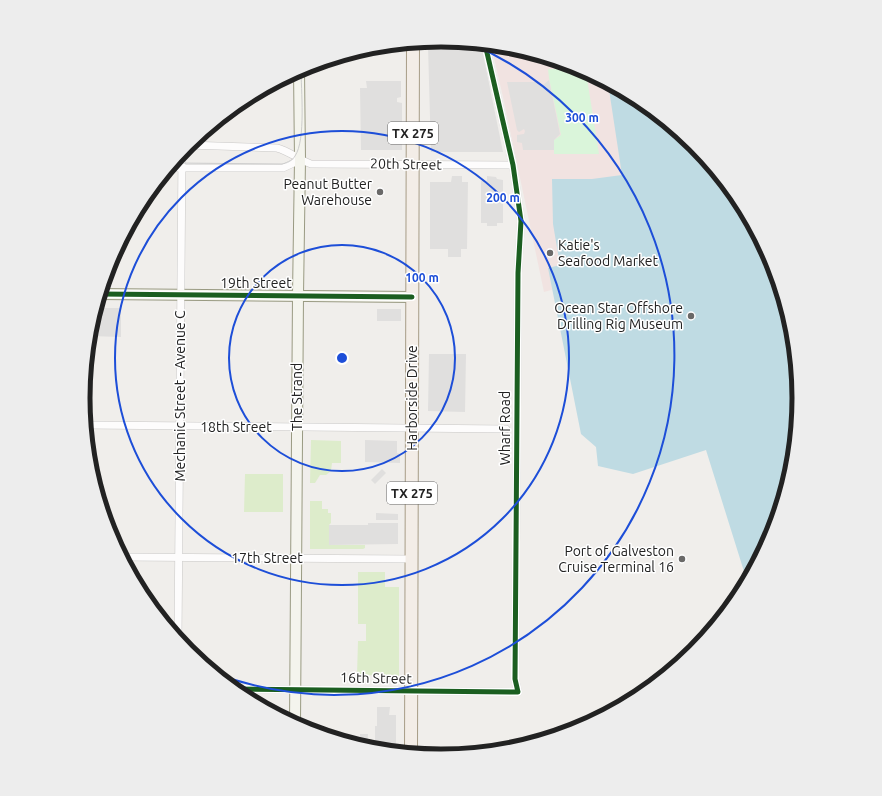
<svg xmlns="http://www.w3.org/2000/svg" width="882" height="796" font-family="Ubuntu,sans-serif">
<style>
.commercial{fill:#f1e3e1}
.grass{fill:#ddeccb}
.park{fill:#daf5da}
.parking{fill:#e0dfde}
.water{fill:#bfdbe3}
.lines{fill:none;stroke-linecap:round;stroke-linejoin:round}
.street-casing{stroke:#c9c8c7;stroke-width:8}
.secondary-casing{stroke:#999a82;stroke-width:12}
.primary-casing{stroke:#a79c86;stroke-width:14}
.street{stroke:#fdfcfc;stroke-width:7}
.secondary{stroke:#f4f4ed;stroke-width:10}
.primary{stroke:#f3ede7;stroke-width:12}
.tram{stroke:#ccc;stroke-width:1}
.cycleway-casing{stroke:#fff;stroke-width:8}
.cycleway{stroke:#1b5e20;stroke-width:5}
.ring{fill:none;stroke:#1d4ed8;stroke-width:2}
.poi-dot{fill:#6a6968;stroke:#fff;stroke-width:1.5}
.labels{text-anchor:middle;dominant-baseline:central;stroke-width:3;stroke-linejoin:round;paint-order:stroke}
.shield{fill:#fff;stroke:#646464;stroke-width:1}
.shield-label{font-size:13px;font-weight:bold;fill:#222}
.street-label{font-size:14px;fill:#222;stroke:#fff}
.poi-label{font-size:14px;fill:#222;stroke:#fff;text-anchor:end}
.rim{fill:none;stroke:#222;stroke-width:5}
.centre{fill:#1d4ed8;stroke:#fff;stroke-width:2}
.ring-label{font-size:12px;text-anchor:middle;font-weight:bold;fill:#1d4ed8;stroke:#fff;stroke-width:3;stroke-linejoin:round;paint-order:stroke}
</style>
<rect width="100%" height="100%" fill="#f0eeeb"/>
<polygon class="commercial" points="491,45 511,47 578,67 633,97 639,265 544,292 503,97"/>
<g class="grass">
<polygon points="311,440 341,441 341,463 332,463 331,471 326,475 320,475 315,483 310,483"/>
<polygon points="245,474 283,474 283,512 244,512"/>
<polygon points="310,501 322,501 322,509 328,509 328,513 331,513 331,523 329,525 329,545 365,545 365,548 363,549 310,549"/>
<polygon points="358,572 385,572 385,587 399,587 399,676 357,675 358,641 366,641 366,624 358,624"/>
</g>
<polygon class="park" points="548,69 581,69 586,72 599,154 554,154 554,140 561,135 549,78"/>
<g class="parking">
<polygon points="468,43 481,44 503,152 431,152 428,46"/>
<polygon points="549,80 560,134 554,140 554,150 523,150 522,143 517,142 517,135 524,134 525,131 524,129 519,132 517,130 507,82 536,82 540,83 542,86"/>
<polygon points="366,81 401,81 401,97 397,98 397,102 402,103 402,150 361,150 360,88 367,88"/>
<polygon points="452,176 462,176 462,182 468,182 467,249 461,249 461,257 448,257 448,249 430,249 430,182 451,182"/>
<polygon points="487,176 496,177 497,179 503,180 503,223 497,223 497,226 487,226 487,223 481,223 481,181 487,181"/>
<polygon points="96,308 121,308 121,337 89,336 90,328"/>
<rect x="377" y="309" width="24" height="12"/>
<polygon points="429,354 466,354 465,412 428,411"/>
<polygon points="365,440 397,441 397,453 400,454 400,463 365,462"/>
<polygon points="382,469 386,473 375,484 371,480"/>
<polygon points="376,513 398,514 398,520 376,520"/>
<polygon points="368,523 398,523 398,544 329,545 329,525 368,525"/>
<polygon points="377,707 390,707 389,715 396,715 396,752 375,749 375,726 377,726"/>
<polygon points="360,734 368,734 367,748 360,746"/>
</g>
<polygon class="water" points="608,83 640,100 694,145 739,199 772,261 792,328 799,398 792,468 772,535 747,581 706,450 633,474 598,466 596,447 581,434 548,268 560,265 553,224 552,179 592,179 622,175"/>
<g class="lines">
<g class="street-casing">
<g id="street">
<path d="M 187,145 L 277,148 C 289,151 299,160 311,164 L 513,165"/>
<polyline points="169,168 283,168 300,160"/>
<polyline points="86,425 506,429"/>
<polyline points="122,557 412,559"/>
<polyline points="178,639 182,152"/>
<polyline points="234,689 518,692 515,679 518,273 521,221 513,165 485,44"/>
</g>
</g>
<g class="secondary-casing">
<g id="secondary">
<polyline points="100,294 412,297"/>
<polyline points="295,724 298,295 300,160 299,70"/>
</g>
</g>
<g class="primary-casing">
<polyline id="primary" points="411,753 413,43"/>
</g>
<use href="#street" class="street"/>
<use href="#secondary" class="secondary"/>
<use href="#primary" class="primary"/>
<path class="tram" d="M 173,163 L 282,164 C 287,163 292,161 295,156 C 306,140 301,89 301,69"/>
<g class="cycleway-casing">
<g id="cycleway">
<polyline points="100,294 412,297"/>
<polyline points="234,689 518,692 515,679 518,273 521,221 513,165 485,44"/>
</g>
</g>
<use href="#cycleway" class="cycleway"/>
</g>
<g class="ring">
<circle cx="342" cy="358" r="113"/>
<circle cx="342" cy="358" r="227"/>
<path d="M472 44A340 340 0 0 1 217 674"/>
</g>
<g class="poi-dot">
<circle cx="380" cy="192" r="4"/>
<circle cx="550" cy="253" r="4"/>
<circle cx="691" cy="316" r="4"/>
<circle cx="682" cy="559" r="4"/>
</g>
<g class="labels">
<g class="shield">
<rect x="388" y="122" width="50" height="22" rx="3"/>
<rect x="387" y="482" width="50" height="22" rx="3"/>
</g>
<g class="shield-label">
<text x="413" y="133">TX 275</text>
<text x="412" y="493">TX 275</text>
</g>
<g class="street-label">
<text transform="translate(406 164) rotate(1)">20th Street</text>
<text x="256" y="283">19th Street</text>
<text transform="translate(180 396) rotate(-90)">Mechanic Street - Avenue C</text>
<text transform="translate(297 397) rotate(-90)">The Strand</text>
<text transform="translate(412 398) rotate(-90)">Harborside Drive</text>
<text x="236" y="427">18th Street</text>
<text transform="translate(505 428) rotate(-90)">Wharf Road</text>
<text x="267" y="558">17th Street</text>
<text transform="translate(376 678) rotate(1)">16th Street</text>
</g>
<g class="poi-label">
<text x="372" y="184">Peanut Butter<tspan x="372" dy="16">Warehouse</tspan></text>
<text x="558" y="245" text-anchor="start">Katie's<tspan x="558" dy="16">Seafood Market</tspan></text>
<text x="683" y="308">Ocean Star Offshore<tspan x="683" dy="16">Drilling Rig Museum</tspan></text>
<text x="674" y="551">Port of Galveston<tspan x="674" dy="16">Cruise Terminal 16</tspan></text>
</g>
</g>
<path d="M0 0H882V796H0ZM90 398a351 351 0 1 1 702 0a351 351 0 1 1-702 0Z" fill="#ededed" fill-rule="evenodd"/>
<path class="rim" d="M90 398a351 351 0 1 1 702 0a351 351 0 1 1-702 0Z"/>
<circle cx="342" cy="358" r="6" class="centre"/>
<g class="ring-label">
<text x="582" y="122">300 m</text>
<text x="503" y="202">200 m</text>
<text x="422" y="282">100 m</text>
</g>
</svg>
